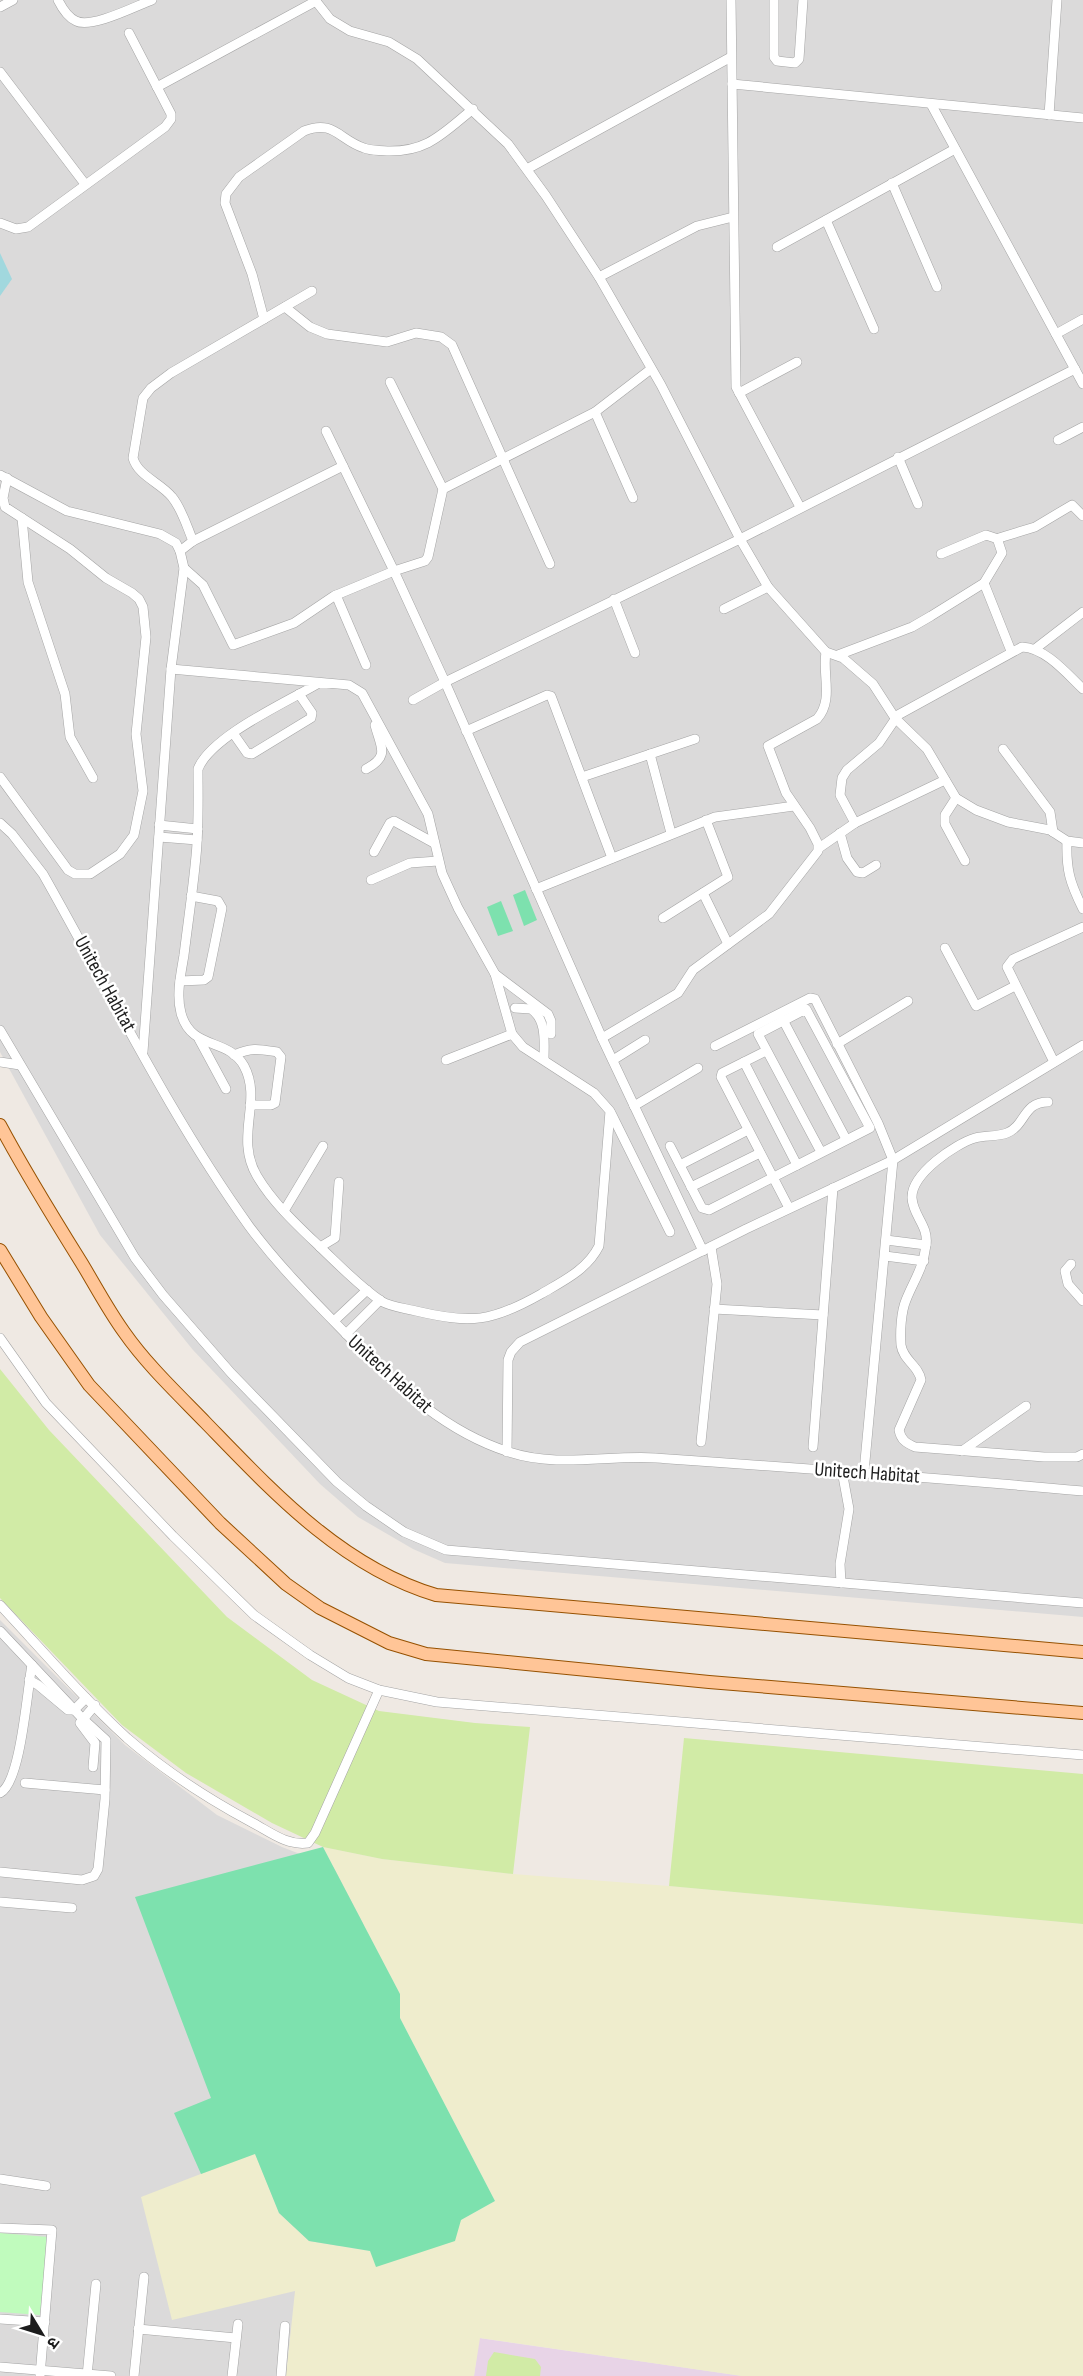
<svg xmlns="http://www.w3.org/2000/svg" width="1083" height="2376" font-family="'Sofia Sans Condensed','Noto Sans Devanagari',sans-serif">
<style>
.residential{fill:#dbdada}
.industrial{fill:#e8d4e7}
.farmland{fill:#efedcd}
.grass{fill:#d1eba6}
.park{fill:#c0fbbd}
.pitch{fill:#7de1ae}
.water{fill:#a1d8de}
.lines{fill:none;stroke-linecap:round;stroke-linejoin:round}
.minor-casing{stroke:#a4a4a4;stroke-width:10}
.major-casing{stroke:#965100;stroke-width:14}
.minor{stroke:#fff;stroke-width:9}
.major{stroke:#ffc597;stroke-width:12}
.labels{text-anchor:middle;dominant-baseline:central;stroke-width:5;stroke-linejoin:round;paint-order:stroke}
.street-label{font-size:20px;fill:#1d1d1d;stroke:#fff}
</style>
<rect width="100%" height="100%" fill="#efe9e3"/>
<g class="residential">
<polygon points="0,0 1083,0 1083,1617 445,1563 413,1549 358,1517 320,1484 193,1350 100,1235 0,1052"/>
<polygon points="0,1620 125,1745 217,1815 282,1847 367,1880 329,2376 0,2376"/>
</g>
<polygon class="industrial" points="479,2338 743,2376 474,2376"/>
<polygon class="farmland" points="323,1847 382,1859 513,1874 669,1886 1083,1924 1083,2376 742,2376 480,2338 474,2376 286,2376 295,2291 172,2320 141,2197 255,2153 279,2213 309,2241 370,2251 461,2220 495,2201 400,2018 400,1994"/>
<g class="grass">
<polygon points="0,1369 49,1430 227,1617 312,1680 379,1711 475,1723 530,1727 513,1874 382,1859 323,1847 272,1823 186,1773 122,1725 0,1598"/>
<polygon points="684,1738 1083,1774 1083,1924 669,1886"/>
<polygon points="494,2352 535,2359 541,2367 540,2376 486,2376 488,2361"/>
</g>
<polygon class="park" points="0,2233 48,2237 40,2315 0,2312"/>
<g class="pitch">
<polygon points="525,890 537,920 524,926 513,895"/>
<polygon points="501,901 513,931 498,936 487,907"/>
<polygon points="323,1847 400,1994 400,2018 495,2201 461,2220 455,2241 376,2267 370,2251 309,2241 279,2213 255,2154 201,2174 174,2113 211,2098 135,1897"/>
</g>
<polygon class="water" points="0,253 12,279 0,296"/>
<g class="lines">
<g class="minor-casing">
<g id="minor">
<path d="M 58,0 C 62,8 67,17 76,21 C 91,29 136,6 152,0"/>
<polyline points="315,0 330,19 350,31 389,42 417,59 508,144 546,196 599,277 661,385 740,539 768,587 826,652 843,658 873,684 895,718 927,749 956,798 976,810 1008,822 1050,830 1067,841 1083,843"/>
<polyline points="731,0 736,387 800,507"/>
<polyline points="774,0 774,57 777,61 795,63 799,59 803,0"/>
<polyline points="0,7 13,0"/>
<polyline points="0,72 85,184"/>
<polyline points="732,84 1083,118"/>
<polyline points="157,87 316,1"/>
<polyline points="931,104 1083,384"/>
<polyline points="1049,115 1057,0"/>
<polyline points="527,169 731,57"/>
<polyline points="892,183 937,287"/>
<polyline points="826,220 874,329"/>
<polyline points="0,223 16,229 28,227 165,127 171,119 171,114 129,33"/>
<polyline points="777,247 955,149"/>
<polyline points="599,277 697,226 733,217"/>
<polyline points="285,307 310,327 327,334 387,342 416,333 441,337 452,345 550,564"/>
<path d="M 264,319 L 252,274 L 225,203 L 226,194 L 239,177 L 304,131 C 334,119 339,140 364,148 C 371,151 379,150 387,151 C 428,152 443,133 473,109"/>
<polyline points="1056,334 1083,319"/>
<polyline points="390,382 443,489"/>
<polyline points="739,393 797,362"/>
<polyline points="595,412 633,498"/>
<polyline points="326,431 394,571 445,682 413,700"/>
<polyline points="1058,440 1083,427"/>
<polyline points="898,457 918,504"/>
<polyline points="0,475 67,511 160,534 176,543 180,551 184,568 171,669 143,1052"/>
<polyline points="22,518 28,582 65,694 70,737 93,778"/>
<path d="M 193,541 C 187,527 182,509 172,497 C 161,483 138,476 133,458 L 143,398 L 151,388 L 171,373 L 312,291"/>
<polyline points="180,551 193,541 343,466"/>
<polyline points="941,554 986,535 998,539"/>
<polyline points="184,568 203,585 233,645 294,623 334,596 394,571 425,561 428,557 443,489 595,412 651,369"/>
<polyline points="984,583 1011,651"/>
<polyline points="336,595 366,665"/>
<polyline points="614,599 635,653"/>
<polyline points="724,609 768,587"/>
<polyline points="1035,649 1083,612"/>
<polyline points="838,655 912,627 931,616 984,583 1002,553 998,541 999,538 1035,527 1072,505 1083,516"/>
<path d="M 171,669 L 349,685 L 362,693 L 428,814 L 442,873 L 458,908 L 495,974 L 512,1034 L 523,1047 L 594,1093 L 610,1111 L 599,1246 C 587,1270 563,1281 541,1294 C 492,1322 471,1324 416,1311 C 404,1308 391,1307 381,1301 C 359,1286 339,1265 320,1247 C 297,1225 273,1203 257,1176 C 234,1137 263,1101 244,1066 C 228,1037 191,1051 181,1013 C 176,995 181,973 184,955 C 188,922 193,889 196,856 C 199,827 198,798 198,769 C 211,736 287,702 319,683"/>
<polyline points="466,731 547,695 551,696 612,858"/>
<polyline points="233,733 247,753 252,754 311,718 312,713 299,694"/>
<polyline points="1003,749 1050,812 1053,832"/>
<polyline points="650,754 671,833"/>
<path d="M 366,769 C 390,756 381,748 375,725"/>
<polyline points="0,777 68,870 75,874 90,874 120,854 134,835 143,791 136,734 146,637 143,607 139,599 132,593 106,578 70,549 5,507 3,498 7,478"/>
<polyline points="582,777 695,739"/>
<polyline points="956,798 945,815 945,824 965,861"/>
<path d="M 0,823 L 12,834 L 43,874 C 110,992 170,1116 249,1226 C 280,1268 317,1304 353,1341 C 398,1387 446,1432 509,1452 C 558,1468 606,1455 656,1458 C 798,1468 941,1478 1083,1491"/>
<path d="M 855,823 L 840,795 L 842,778 L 847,770 L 879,743 L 898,715 L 1022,647 C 1046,648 1067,674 1083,689"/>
<polyline points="159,825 198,829"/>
<polyline points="840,833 847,858 857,872 863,873 876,865"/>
<polyline points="159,837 197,840"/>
<path d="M 1067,841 C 1066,870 1070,883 1083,909"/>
<polyline points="819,848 855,823 945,780"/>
<polyline points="374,852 390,823 394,821 434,843"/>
<polyline points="371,880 410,863 438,861"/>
<polyline points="536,889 715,817 794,806"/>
<polyline points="703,893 728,944"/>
<polyline points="663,918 728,877 706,820"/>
<polyline points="945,948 976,1006 1015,986"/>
<polyline points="495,974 548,1014 551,1021 551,1034"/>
<polyline points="180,981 204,980 208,977 222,908 218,901 191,896"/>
<path d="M 515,1008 L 531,1009 C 547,1020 544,1042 544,1059"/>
<polyline points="783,1020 846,1139"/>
<polyline points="0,1030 135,1258 163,1295 231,1373 337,1482 366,1506 404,1532 446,1550 1083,1603"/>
<path d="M 602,1038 L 678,993 L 693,970 L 769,914 L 818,851 L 818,844 L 810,828 L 786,793 L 768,746 L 817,719 C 834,700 822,675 826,652"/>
<polyline points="199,1039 226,1089"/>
<polyline points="837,1044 908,1001"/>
<polyline points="715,1046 810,998 815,999 878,1123 893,1160 864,1472"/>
<polyline points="766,1051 722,1073 721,1077 789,1208"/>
<path d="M 234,1055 C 252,1047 259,1049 277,1052 L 281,1057 L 275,1103 L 271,1105 L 250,1105"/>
<polyline points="446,1060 512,1034"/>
<polyline points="613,1060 645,1040"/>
<polyline points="0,1062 20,1065"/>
<polyline points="744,1062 797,1165"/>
<polyline points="1054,1062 1007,967 1013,959 1083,927"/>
<path d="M 1048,1102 C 1023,1102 1026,1125 1007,1133 C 997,1137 985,1135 975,1138 C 955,1144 911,1174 912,1198 C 913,1216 929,1226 926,1245 C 923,1269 915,1278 906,1300 C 901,1312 900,1332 901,1345 C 903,1360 919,1366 921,1380 L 899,1430 C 901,1440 906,1443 915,1447 L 1044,1457 L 1077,1457 L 1083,1454"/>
<polyline points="634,1106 698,1068"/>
<polyline points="611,1113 670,1232"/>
<polyline points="670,1146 702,1208 709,1210 870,1128 806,1009 758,1034 821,1152"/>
<polyline points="680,1165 748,1130"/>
<polyline points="691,1187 760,1153"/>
<polyline points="284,1211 323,1146"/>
<polyline points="886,1240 926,1245"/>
<polyline points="320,1247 335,1238 339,1182"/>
<polyline points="703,1251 602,1038 445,682 740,539 1075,369"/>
<polyline points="885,1256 924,1261"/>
<polyline points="1071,1264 1065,1271 1068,1284 1083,1301"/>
<polyline points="714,1309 823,1315"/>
<polyline points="334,1321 367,1290"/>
<polyline points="346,1334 380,1300"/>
<polyline points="0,1338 46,1403 173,1536 254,1615 310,1655 348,1678 379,1690 437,1702 1083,1755"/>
<polyline points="701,1442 717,1284 711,1247"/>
<polyline points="813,1447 833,1188"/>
<polyline points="962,1451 1026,1406"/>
<polyline points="507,1452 508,1360 511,1352 520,1342 746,1229 893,1160 1083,1045"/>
<polyline points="841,1583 840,1564 849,1509 842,1471"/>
<path d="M 0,1605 C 42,1650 82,1697 127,1738 C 165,1771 208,1799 253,1823 C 270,1832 287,1846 308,1843 L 315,1833 L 379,1690"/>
<polyline points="0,1631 82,1718 106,1740 105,1799 98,1869 94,1876 82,1880 0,1872"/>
<polyline points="29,1680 38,1685 68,1710 74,1710 86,1698"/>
<polyline points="93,1767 95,1743 80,1723 95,1705"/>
<polyline points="25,1783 105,1790"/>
<path d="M 0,1793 C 21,1783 27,1690 32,1665"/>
<polyline points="0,1902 72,1908"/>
<polyline points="0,2179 46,2186"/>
<polyline points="0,2228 52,2230 40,2376"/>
<polyline points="0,2319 45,2322"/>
<polyline points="138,2329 236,2338"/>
<polyline points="0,2367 111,2376"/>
<polyline points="87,2376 96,2284"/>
<polyline points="134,2376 144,2277"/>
<polyline points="232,2376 238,2324"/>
<polyline points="281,2376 285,2326"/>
</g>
</g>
<g class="major-casing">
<g id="major">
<path d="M 0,1125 C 25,1172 53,1217 81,1262 C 95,1285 108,1310 124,1332 C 147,1365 178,1394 206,1423 C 273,1492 342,1567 436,1595 L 1083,1652"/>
<polyline points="0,1250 41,1317 89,1385 220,1523 286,1584 320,1608 389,1643 426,1654 709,1682 1083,1713"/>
</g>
</g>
<use href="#minor" class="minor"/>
<use href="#major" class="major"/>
</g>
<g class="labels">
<g class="street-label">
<text transform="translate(105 984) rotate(61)">Unitech Habitat</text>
<text transform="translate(390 1374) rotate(42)">Unitech Habitat</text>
<text transform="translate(867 1473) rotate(4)">Unitech Habitat</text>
</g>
</g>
<g transform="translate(42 2334) rotate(128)" stroke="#ffffff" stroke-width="4.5" paint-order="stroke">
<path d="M0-4.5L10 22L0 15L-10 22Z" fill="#1d1d1d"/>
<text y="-9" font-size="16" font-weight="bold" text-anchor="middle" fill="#1d1d1d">उ</text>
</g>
</svg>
